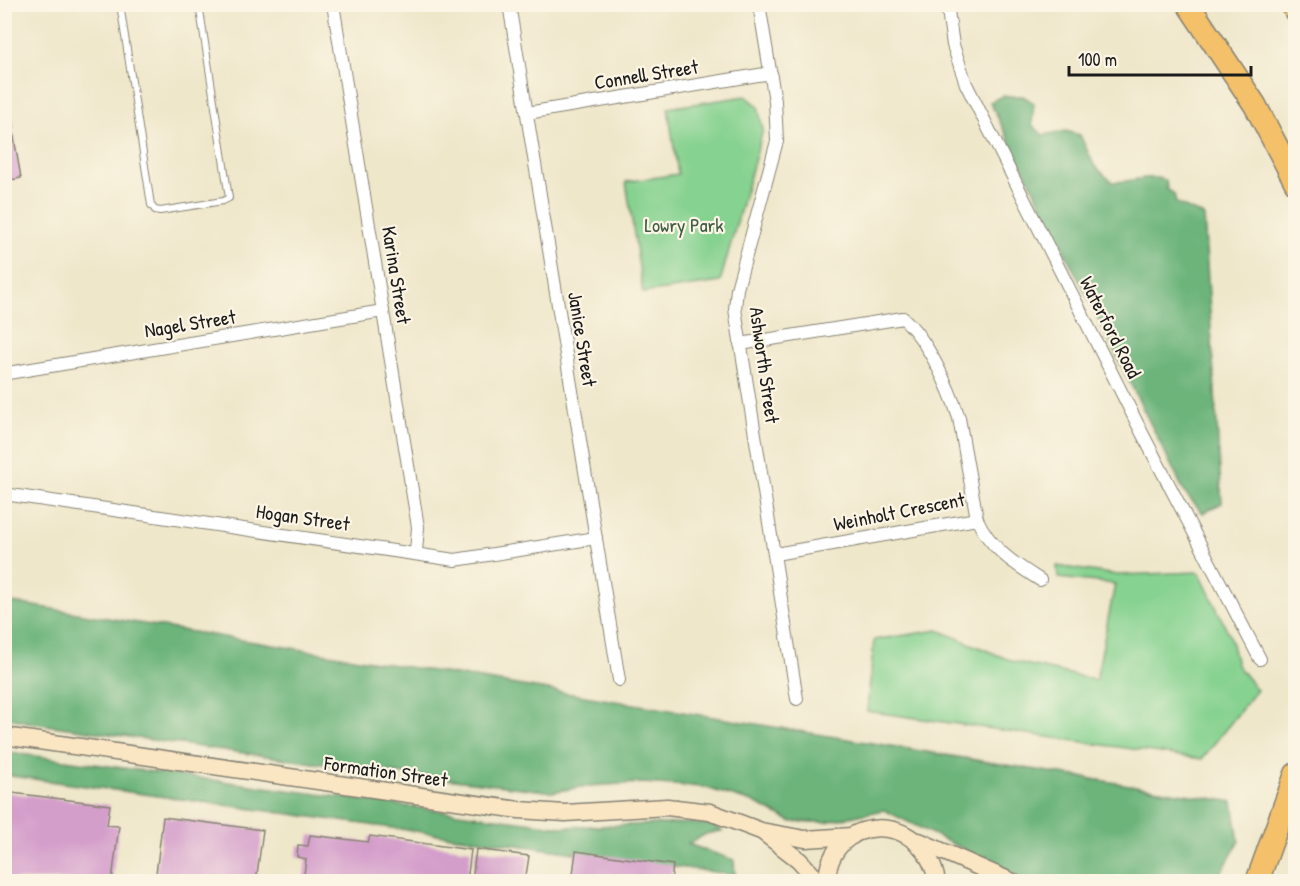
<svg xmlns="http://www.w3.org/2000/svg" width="1300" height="886" font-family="'Patrick Hand',sans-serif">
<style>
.green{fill:#86d290;stroke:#517756;stroke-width:1.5}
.forest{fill:#6cb47a;stroke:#44684b;stroke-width:1.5}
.building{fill:#d49ecb}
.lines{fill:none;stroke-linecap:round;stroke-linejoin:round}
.lane-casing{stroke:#868273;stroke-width:8}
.street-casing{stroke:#868273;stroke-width:14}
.secondary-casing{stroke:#868273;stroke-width:19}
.highway-casing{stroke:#868273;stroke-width:25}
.lane{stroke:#fff;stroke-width:6}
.street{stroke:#fff;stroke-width:12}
.secondary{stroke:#fbe6c4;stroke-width:16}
.highway{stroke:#f4c16b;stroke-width:22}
.labels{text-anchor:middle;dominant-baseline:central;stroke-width:4.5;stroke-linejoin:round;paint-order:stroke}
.street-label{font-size:20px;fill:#1c1c1c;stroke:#fcf5e5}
.park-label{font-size:20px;fill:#415c45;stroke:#fcf5e5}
</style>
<rect width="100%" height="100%" fill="#fcf5e5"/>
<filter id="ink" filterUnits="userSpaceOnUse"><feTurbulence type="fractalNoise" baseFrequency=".0167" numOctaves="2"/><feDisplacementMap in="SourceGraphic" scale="12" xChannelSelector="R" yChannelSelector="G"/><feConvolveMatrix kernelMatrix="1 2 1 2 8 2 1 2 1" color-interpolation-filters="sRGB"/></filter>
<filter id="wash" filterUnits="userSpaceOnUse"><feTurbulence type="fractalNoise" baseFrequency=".008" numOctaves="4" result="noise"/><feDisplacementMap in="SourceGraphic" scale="24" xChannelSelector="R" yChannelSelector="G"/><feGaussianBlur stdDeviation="1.35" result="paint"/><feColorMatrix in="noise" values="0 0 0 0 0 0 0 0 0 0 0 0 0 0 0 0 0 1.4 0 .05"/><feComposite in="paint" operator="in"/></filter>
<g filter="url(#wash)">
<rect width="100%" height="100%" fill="#efe7ca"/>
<g class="green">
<polygon points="746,96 758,106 763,130 720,282 643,293 626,182 678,174 668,108"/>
<polygon points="1057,566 1118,575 1199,572 1230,636 1237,665 1257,690 1202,759 867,711 874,640 938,630 1012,661 1096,680 1115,584 1058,578"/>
</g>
<g class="forest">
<path d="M 1002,96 L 1023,96 L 1034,103 L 1032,125 L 1043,135 L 1066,131 L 1080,135 L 1094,165 L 1112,182 C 1133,182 1146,174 1166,180 L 1167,189 L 1174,194 L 1176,203 L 1204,216 L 1222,503 L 1203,513 L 1185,493 L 990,102 Z"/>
<polygon points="4,601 1233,802 1239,842 1216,881 1028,881 884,810 826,822 792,822 752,802 703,787 642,783 587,786 553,792 314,763 32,723 5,717"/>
<polygon points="5,752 563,827 691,823 712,825 722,831 706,834 688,844 734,860 735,875 5,775"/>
</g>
<g id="blocks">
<g class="building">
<polygon points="4,84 14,128 4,130"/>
<polygon points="13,132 21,178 4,181 4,134"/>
<polygon points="4,792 110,805 107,825 119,826 112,880 4,880"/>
<polygon points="163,817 263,830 256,882 155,882"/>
<polygon points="310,835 368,842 370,836 471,850 467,882 303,882 306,859 297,857 298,845 308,846"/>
<polygon points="476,849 529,856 525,882 472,882"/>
<polygon points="576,851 673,865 671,882 572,882"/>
</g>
</g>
</g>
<g filter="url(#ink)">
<use href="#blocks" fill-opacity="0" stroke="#868273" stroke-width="1.5"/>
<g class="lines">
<g class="lane-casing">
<polyline id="lane" points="120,4 151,205 155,210 160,211 223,201 229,198 199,4"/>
</g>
<g class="street-casing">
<g id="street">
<polyline points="333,4 418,527 416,552"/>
<polyline points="509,4 619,680"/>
<polyline points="759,4 775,101 777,141 737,289 735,309 797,699"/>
<polyline points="947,4 953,45 966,84 1143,435 1260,659"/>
<polyline points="527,113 771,73"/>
<path d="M 740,344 L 903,318 C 927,339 949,387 959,418 L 977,519 C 990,548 1013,563 1040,580"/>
<polyline points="4,376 8,373 383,311"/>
<polyline points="4,494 455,560 596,538"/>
<polyline points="775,554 977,519"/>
</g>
</g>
<g class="secondary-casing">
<g id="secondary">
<polyline points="4,736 519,810 565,813 667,807 710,812 761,831 805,839 852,836"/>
<polyline points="764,833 799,860 819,882"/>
<polyline points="919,841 1013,882"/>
<path d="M 827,882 C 828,814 924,807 937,882"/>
</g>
</g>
<g class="highway-casing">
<g id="highway">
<polyline points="1188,4 1255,105 1296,183"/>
<polyline points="1292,4 1296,12"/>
<polyline points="1257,882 1296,774"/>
</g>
</g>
<use href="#lane" class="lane"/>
<use href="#street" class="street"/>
<use href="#secondary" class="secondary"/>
<use href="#highway" class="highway"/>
</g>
</g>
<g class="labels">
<g class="street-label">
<text transform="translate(646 74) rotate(-9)">Connell Street</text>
<text transform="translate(397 275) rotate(81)">Karina Street</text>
<text transform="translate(190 323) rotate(-9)">Nagel Street</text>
<text transform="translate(1111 327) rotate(63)">Waterford Road</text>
<text transform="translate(583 339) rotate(81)">Janice Street</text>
<text transform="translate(765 365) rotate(82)">Ashworth Street</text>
<text transform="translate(899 511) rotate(-11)">Weinholt Crescent</text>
<text transform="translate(303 517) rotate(8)">Hogan Street</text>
<text transform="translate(386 771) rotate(8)">Formation Street</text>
</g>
<g class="park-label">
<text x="684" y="224">Lowry Park</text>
</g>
</g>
<rect width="1300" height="886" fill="none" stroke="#fcf5e5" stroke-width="24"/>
<path d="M1069 66v9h182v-9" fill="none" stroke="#1c1c1c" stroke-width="3"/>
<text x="1078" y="66" font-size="18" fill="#1c1c1c" stroke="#fcf5e5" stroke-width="4.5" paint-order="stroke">100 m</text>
</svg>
